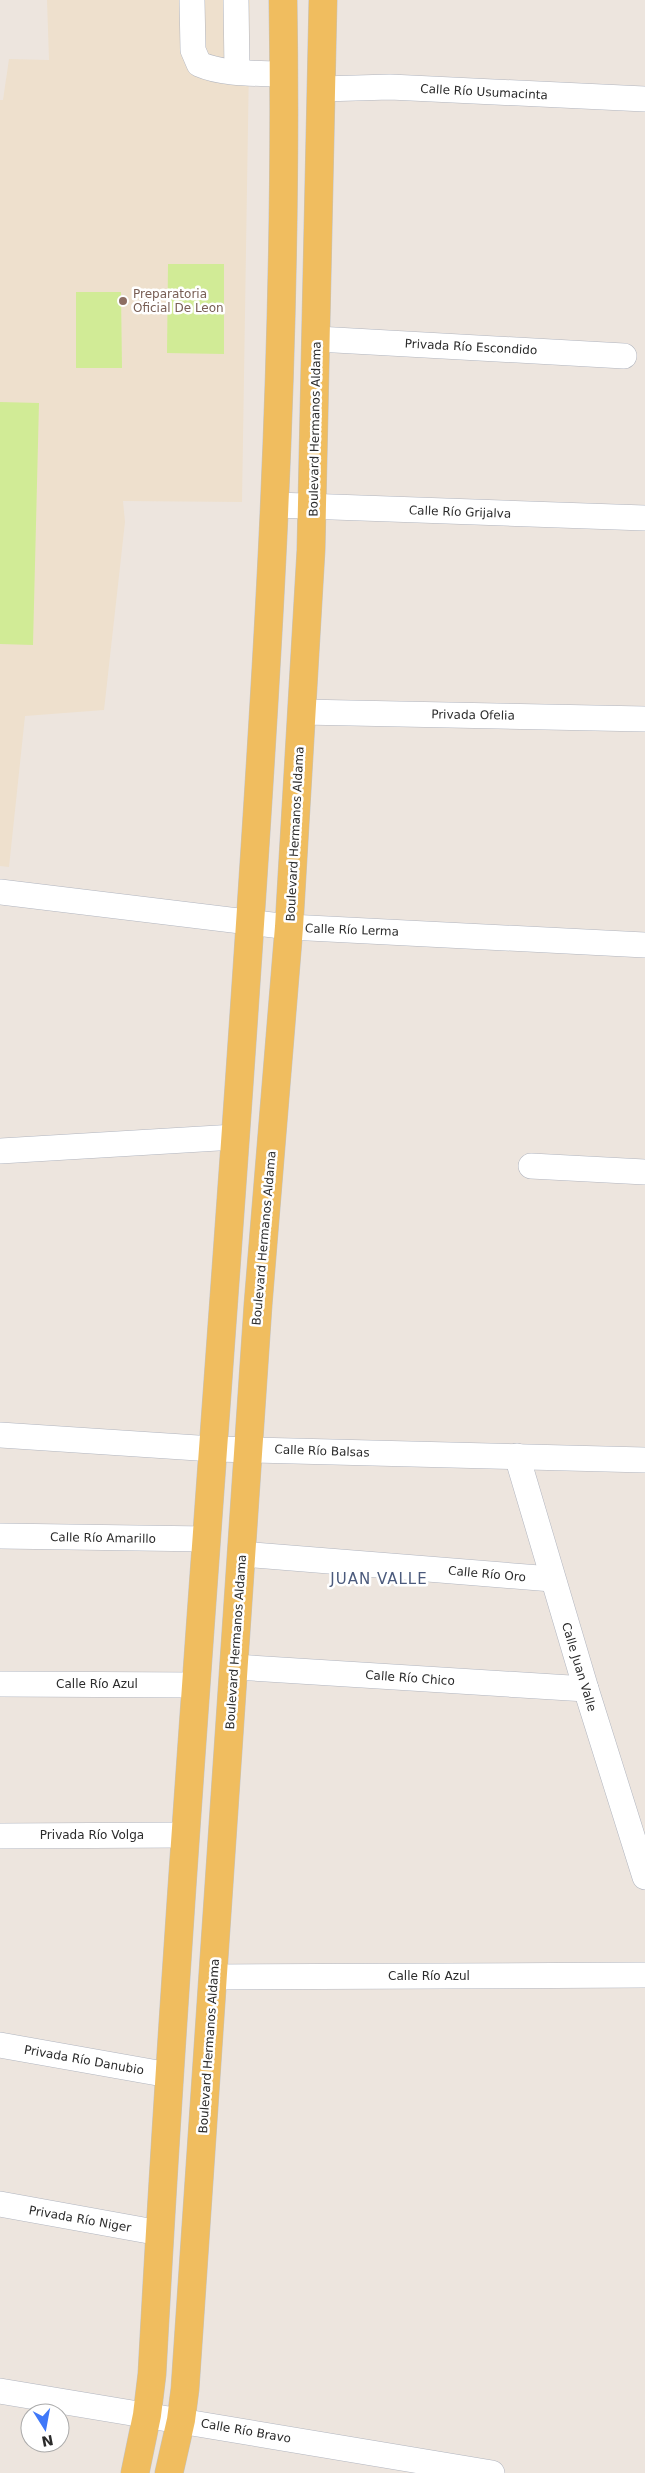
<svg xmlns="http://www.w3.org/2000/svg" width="645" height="2473" font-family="'DejaVu Sans',sans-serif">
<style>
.education{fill:#eee0cd}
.pitch{fill:#d1eb96}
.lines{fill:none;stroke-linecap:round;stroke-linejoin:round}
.minor-casing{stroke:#b1b5bf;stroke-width:26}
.major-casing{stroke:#c4c4c4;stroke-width:29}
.minor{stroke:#fff;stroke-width:25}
.major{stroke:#f0bd5f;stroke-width:28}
.education-dot{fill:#8d6e63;stroke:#fff;stroke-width:2}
.labels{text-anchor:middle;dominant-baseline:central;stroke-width:5;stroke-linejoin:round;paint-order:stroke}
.street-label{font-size:12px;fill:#2b2b2b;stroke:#fff}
.education-label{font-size:12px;fill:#785e54;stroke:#fff;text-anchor:start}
.quarter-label{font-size:15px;letter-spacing:1px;fill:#4b5a7c;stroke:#fff}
</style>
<rect width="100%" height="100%" fill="#ede5de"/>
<polygon class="education" points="47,0 250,0 242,502 123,501 125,522 104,710 25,716 9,867 0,866 0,100 3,100 9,59 49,60"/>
<g class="pitch">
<polygon points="168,264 224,264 224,354 167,353"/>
<polygon points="76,292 121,292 122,368 76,368"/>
<polygon points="0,402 39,403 33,645 0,644"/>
</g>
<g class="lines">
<g class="minor-casing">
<g id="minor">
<path d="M 192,0 L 193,50 L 199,64 C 224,75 257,73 284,74"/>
<polyline points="236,0 237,71"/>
<polyline points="322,89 390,87 645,99"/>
<polyline points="317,339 624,356"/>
<polyline points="276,505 645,518"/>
<polyline points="302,712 645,719"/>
<polyline points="0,892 289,927 645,945"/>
<polyline points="0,1151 235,1137"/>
<polyline points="531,1166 645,1172"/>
<polyline points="0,1435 213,1449 645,1460"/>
<polyline points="517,1456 586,1689 645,1877"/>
<polyline points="0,1536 207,1539"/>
<polyline points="242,1554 552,1579"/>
<polyline points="235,1667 586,1689"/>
<polyline points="0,1684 195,1685"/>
<polyline points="0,1836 184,1835"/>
<polyline points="214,1977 645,1975"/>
<polyline points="0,2045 169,2075"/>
<polyline points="0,2204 160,2233"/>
<polyline points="0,2391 492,2473"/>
</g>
</g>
<g class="major-casing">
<g id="major">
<path d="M 135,2473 L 147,2415 L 152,2374 C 175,1944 209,1516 239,1086 C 264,725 289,363 283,0"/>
<polyline points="169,2473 181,2420 185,2389 258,1305 289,927 311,550 323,0"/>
</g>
</g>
<use href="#minor" class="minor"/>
<use href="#major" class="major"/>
</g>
<circle class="education-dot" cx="123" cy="301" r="5"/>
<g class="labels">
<g class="street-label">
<text transform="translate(484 92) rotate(3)">Calle Río Usumacinta</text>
<text transform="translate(471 347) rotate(3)">Privada Río Escondido</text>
<text transform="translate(315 429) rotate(-89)">Boulevard Hermanos Aldama</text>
<text transform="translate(460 512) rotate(2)">Calle Río Grijalva</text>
<text transform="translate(473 715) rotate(1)">Privada Ofelia</text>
<text transform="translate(295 834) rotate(-87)">Boulevard Hermanos Aldama</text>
<text transform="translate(352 930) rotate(2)">Calle Río Lerma</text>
<text transform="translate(264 1238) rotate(-85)">Boulevard Hermanos Aldama</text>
<text transform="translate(322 1451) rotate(2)">Calle Río Balsas</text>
<text transform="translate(103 1538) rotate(1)">Calle Río Amarillo</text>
<text transform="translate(487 1574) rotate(5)">Calle Río Oro</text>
<text transform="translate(236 1642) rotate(-86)">Boulevard Hermanos Aldama</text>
<text transform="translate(579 1667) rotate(73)">Calle Juan Valle</text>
<text transform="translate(410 1678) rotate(4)">Calle Río Chico</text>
<text x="97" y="1684">Calle Río Azul</text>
<text x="92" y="1835">Privada Río Volga</text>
<text x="429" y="1976">Calle Río Azul</text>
<text transform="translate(209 2046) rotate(-86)">Boulevard Hermanos Aldama</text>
<text transform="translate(84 2060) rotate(10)">Privada Río Danubio</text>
<text transform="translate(80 2219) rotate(10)">Privada Río Niger</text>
<text transform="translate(246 2431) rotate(10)">Calle Río Bravo</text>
</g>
<g class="education-label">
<text x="133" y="294">Preparatoria<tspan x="133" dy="14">Oficial De Leon</tspan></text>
</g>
<g class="quarter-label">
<text x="379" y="1579">JUAN VALLE</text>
</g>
</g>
<g transform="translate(45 2428) rotate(169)"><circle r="24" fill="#ffffff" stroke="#aaaaaa"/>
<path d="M0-4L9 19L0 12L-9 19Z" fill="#3f78f9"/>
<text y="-8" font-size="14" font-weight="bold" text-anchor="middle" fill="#2b2b2b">N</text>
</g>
</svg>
